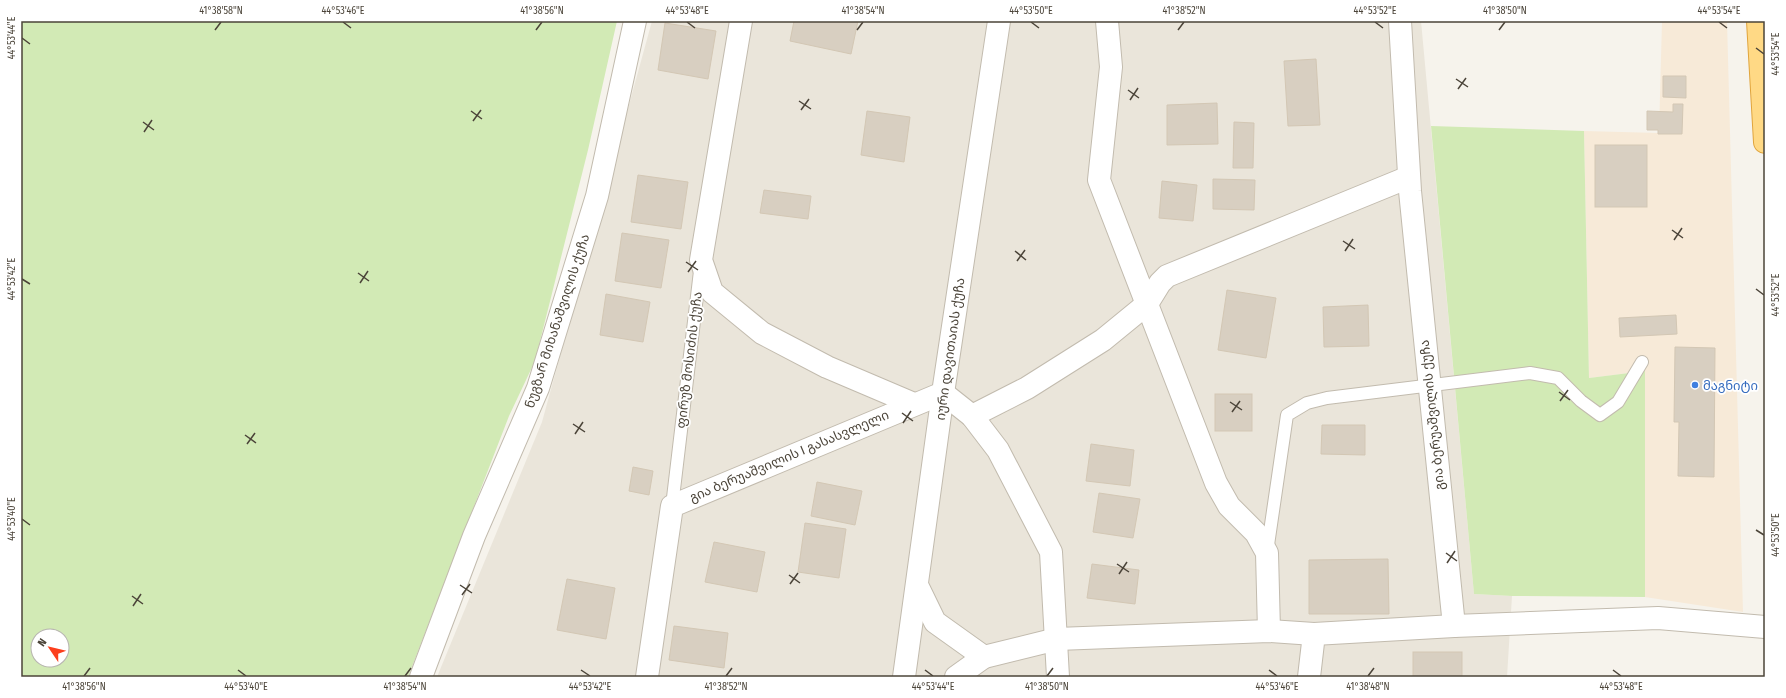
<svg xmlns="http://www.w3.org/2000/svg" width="1786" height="698" font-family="'Fira Sans Condensed','Noto Sans Georgian',sans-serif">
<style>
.residential{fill:#eae5da}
.commercial{fill:#f7ead8}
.green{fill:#d2eab5;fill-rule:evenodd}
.building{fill:#d8cfc1;stroke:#d3c7b4}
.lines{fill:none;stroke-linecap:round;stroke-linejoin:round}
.service-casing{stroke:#c2bbae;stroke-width:14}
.minor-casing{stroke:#c2bbae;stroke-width:24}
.trunk-casing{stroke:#e0a43c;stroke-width:24}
.service{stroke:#fff;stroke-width:12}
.minor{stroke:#fff;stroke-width:22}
.trunk{stroke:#ffd985;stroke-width:22}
.ticks{fill:none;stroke:#4b4439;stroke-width:1.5}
.shop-dot{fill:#3f7fe0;stroke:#fff;stroke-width:1.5}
.labels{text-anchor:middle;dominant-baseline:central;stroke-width:3.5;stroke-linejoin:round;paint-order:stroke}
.street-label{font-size:13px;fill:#4b4439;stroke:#fff}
.shop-label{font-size:13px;fill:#366cbe;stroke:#fff;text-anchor:start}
.neatline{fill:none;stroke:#4b4439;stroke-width:1.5}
.ticks-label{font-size:10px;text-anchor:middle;fill:#4b4439}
</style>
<rect width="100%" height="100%" fill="#f6f3ec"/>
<polygon class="residential" points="652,21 1421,21 1474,594 1512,596 1507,677 437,677 542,422"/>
<polygon class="commercial" points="1662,21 1727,21 1743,612 1645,597 1645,371 1589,378 1584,131 1659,133"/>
<g class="green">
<path d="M 21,21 L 617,21 L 588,150 L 535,361 L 509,416 L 408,677 L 21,677 ZM 38,636 L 62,636 L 62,660 L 38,660 Z"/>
<polygon points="1431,126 1584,131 1589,378 1645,371 1645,597 1512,596 1474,594"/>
</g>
<g class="building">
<polygon points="794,21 858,21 851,54 790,41"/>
<polygon points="665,23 716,31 708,79 658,70"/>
<polygon points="1316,59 1320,125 1288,126 1284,61"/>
<polygon points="1663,76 1686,76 1686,98 1663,97"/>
<polygon points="1217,103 1218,144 1167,145 1167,105"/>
<polygon points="1673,104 1683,104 1682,134 1658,134 1658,130 1647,130 1647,111 1673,112"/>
<polygon points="867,111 910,117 904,162 861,155"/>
<polygon points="1234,122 1254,123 1253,168 1233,168"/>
<rect x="1595" y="145" width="52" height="62"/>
<polygon points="638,175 688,182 681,229 631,222"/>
<polygon points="1213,179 1255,180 1254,210 1213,209"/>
<polygon points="1162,181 1197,185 1193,221 1159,218"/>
<polygon points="764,190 811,196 808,219 760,213"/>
<polygon points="622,233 669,240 661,288 615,281"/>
<polygon points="1227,290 1276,298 1266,358 1218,350"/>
<polygon points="606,294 650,302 643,342 600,335"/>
<polygon points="1368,305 1369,346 1324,347 1323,307"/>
<polygon points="1676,315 1677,334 1620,337 1619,318"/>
<polygon points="1675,347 1715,348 1714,477 1678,476 1679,422 1674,422"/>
<rect x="1215" y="394" width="37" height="37"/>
<polygon points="1322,425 1365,425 1365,455 1321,454"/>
<polygon points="1091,444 1134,450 1130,486 1086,481"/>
<polygon points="633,467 653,471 649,495 629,491"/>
<polygon points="817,482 862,491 855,525 811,516"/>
<polygon points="1099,493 1140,499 1133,538 1093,532"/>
<polygon points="805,523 846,529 839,578 798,572"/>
<polygon points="714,542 765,552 757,592 705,582"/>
<polygon points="1388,559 1389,614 1309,614 1309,560"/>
<polygon points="1092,564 1139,570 1135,604 1087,598"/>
<polygon points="567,579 615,588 606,639 557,630"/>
<polygon points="674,626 728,633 724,668 669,660"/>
<rect x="1413" y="652" width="49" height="25"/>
</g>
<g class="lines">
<g class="service-casing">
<g id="service">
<polyline points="672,506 700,271"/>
<polyline points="1267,552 1287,415 1307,403 1327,398 1530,373 1558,378 1581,401 1600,415 1618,402 1642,362"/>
</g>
</g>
<g class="minor-casing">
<g id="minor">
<polyline points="741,21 701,260 712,292 762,333 827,367 914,404"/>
<polyline points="1107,21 1111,67 1099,180 1216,483 1229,506 1256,533 1267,553 1269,631"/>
<polyline points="972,416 1027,388 1103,340 1147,304 1160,283 1167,276 1409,177"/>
<polyline points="917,585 935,622 984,657 1057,639 1269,631 1314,634"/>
<polyline points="1454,626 1658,618 1765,627"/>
<polyline points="421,677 474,536 538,388 597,196 635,21"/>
<polyline points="647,677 672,506 943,393 972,416 998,450 1051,552 1058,677"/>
<polyline points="904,677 943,393 999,21"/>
<polyline points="956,677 984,657"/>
<polyline points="1309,677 1314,634 1454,626 1410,191 1400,21"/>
</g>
</g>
<g class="trunk-casing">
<polyline id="trunk" points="1758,21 1765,142"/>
</g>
<use href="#service" class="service"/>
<use href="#minor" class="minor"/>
<use href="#trunk" class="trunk"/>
</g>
<path class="ticks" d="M 343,22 L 351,28M 687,22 L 695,28M 1031,22 L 1039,28M 1375,22 L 1383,28M 1719,22 L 1727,28M 215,30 L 221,22M 536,30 L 542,22M 857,30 L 863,22M 1178,30 L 1184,22M 1499,30 L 1505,22M 22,38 L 30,44M 1756,48 L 1764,54M 1456,79 L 1468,87M 1458,89 L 1466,78M 1128,90 L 1139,98M 1130,100 L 1138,88M 799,101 L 811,109M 801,110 L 809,99M 471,111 L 482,119M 473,121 L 481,110M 143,122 L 154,130M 144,132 L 152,120M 1672,230 L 1683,238M 1674,240 L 1682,228M 1343,241 L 1355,249M 1015,251 L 1026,260M 1345,251 L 1353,239M 1017,261 L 1025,250M 686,262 L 698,270M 688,272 L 696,261M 358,273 L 369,281M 22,279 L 30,284M 360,283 L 368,271M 1756,289 L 1764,295M 1559,392 L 1570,400M 1560,401 L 1568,390M 1230,402 L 1242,410M 1232,412 L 1240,401M 902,413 L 913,421M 903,423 L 911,411M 573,424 L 585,432M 575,434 L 583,422M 245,435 L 256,443M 247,444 L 255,433M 22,519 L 30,525M 1756,530 L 1764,535M 1446,553 L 1457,561M 1447,563 L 1455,551M 1117,564 L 1129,572M 1119,574 L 1127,562M 789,575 L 800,583M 790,584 L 798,573M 460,585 L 472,593M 462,595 L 470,584M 132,596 L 143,604M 133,606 L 141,594M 238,670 L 246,676M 581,670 L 590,676M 925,670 L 933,676M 1269,670 L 1277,676M 1613,670 L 1621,676M 84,676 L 90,668M 405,676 L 411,668M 726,676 L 732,668M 1047,676 L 1053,668M 1368,676 L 1374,668"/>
<circle class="shop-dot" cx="1695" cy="385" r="4"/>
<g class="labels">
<g class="street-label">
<text transform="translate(557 321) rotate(-72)">ნუგზარ მიხანაშვილის ქუჩა</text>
<text transform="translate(950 349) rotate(-82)">იური დავითაიას ქუჩა</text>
<text transform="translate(689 360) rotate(-83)">ფირუზ მოსიძის ქუჩა</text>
<text transform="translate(1432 415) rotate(-96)">გია ბერუაშვილის ქუჩა</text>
<text transform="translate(789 456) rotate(-23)">გია ბერუაშვილის I გასასვლელი</text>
</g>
<g class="shop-label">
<text x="1703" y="385">მაგნიტი</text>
</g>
</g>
<rect width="1786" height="698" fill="none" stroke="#ffffff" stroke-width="44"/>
<g transform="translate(50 648) rotate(305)"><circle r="19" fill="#ffffff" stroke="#b7b4b0"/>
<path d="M0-3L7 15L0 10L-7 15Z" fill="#fc3f1d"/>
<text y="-6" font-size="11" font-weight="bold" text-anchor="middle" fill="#4b4439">N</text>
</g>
<rect x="22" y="22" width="1742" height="654" class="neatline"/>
<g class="ticks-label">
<text x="221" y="14">41°38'58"N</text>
<text x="343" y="14">44°53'46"E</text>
<text x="542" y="14">41°38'56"N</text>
<text x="687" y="14">44°53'48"E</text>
<text x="863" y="14">41°38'54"N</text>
<text x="1031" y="14">44°53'50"E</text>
<text x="1184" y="14">41°38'52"N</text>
<text x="1375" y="14">44°53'52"E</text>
<text x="1505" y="14">41°38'50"N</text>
<text x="1719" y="14">44°53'54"E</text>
<text transform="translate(11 38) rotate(-90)" y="4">44°53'44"E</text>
<text transform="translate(1775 54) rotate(-90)" y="4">44°53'54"E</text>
<text transform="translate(11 279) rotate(-90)" y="4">44°53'42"E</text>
<text transform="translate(1775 295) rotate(-90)" y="4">44°53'52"E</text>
<text transform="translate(11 519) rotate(-90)" y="4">44°53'40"E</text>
<text transform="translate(1775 535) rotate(-90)" y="4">44°53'50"E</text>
<text x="84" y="690">41°38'56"N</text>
<text x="246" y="690">44°53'40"E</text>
<text x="405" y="690">41°38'54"N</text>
<text x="590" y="690">44°53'42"E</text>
<text x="726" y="690">41°38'52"N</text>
<text x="933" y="690">44°53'44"E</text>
<text x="1047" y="690">41°38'50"N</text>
<text x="1277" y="690">44°53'46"E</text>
<text x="1368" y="690">41°38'48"N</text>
<text x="1621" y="690">44°53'48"E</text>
</g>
</svg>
